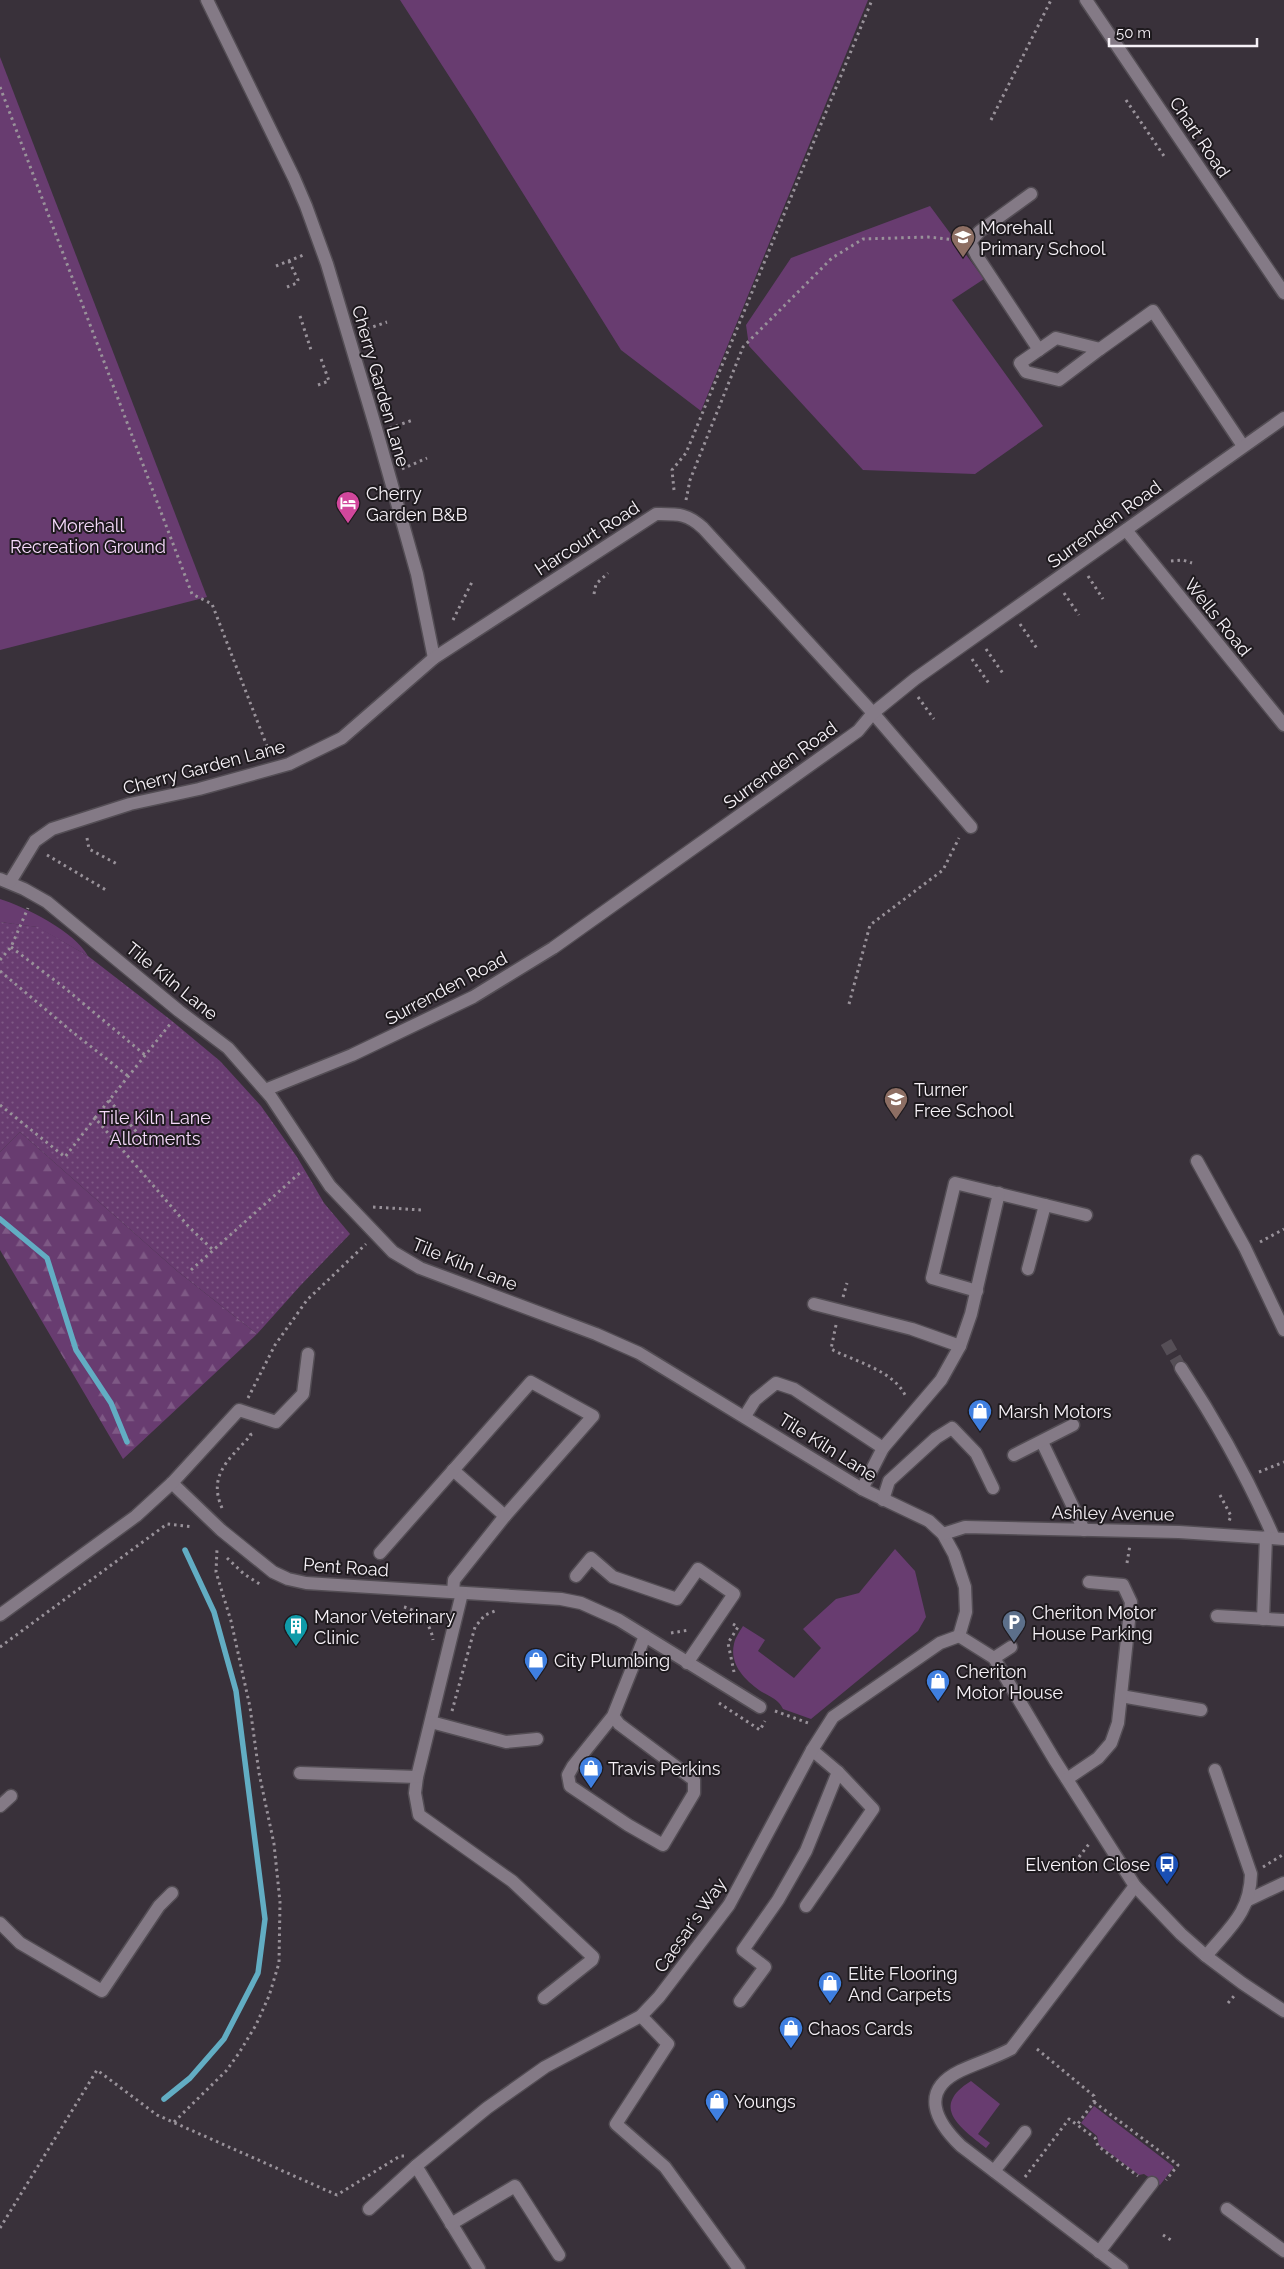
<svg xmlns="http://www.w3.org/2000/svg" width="1284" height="2269" font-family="Raleway,sans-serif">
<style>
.green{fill:#683c70}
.forest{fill:url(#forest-firs)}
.garden{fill:url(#garden-dots)}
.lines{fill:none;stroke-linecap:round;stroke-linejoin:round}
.stream{stroke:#62adc3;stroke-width:5.5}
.minor-tunnel{stroke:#554e56;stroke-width:12;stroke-dasharray:12 6;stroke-linecap:butt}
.minor-casing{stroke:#534d54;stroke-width:15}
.path{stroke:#99929a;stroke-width:3;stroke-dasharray:2.5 4;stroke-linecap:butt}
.minor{stroke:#847a86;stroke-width:12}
.labels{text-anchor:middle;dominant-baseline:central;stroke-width:4;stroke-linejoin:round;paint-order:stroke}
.street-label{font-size:18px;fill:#f6f1f7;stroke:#1e1a1e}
.poi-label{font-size:18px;fill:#f6f1f7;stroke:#1e1a1e;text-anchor:start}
.park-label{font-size:18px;fill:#f5d9fa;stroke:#1e1a1e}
</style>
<defs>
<pattern id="forest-firs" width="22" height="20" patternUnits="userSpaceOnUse" patternTransform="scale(1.25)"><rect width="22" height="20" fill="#683c70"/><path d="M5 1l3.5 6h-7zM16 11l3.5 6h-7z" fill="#7e5985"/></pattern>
<pattern id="garden-dots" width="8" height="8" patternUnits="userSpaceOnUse" patternTransform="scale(1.25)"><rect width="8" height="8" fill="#683c70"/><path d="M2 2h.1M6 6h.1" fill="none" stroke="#7e5985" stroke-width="1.8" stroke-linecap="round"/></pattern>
</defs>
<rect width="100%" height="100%" fill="#39313a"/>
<g class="green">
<polygon points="400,0 868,0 701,411 621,350 474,115"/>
<polygon points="0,57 207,597 0,650"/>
<polygon points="930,206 984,279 952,300 1043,426 975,474 863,470 749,346 746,325 791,258"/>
<path d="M 0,899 C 26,907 75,932 88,956 L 37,927 L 0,922 Z"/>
<path d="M 895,1549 L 915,1571 L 926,1617 L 918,1631 L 811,1719 L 783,1709 C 779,1700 771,1697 762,1692 C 746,1681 729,1665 734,1644 C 735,1638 740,1631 743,1626 L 765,1640 L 758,1651 L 794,1678 L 821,1648 L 803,1629 L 836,1599 L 859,1593 Z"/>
<path d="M 971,2081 L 1000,2104 L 978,2134 L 990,2143 L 986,2148 C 961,2128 929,2107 971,2081 Z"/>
<polygon points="1094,2106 1174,2167 1160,2185 1144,2174 1139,2175 1099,2145 1097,2136 1081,2123"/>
</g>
<polygon class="forest" points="20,1132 176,1270 257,1334 123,1459 0,1250 0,1152"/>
<polygon class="garden" points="0,922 38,927 88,956 172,1021 220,1061 261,1106 297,1157 324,1203 350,1234 300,1286 257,1334 176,1270 20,1132 0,1152"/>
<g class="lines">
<g class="stream">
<polyline points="0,1219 47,1258 76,1350 111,1403 127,1442"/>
<polyline points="164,2099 190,2078 224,2039 258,1973 265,1919 236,1691 214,1612 185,1550"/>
</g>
<polyline class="minor-tunnel" points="1166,1342 1181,1368"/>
<g class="minor-casing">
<g id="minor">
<polyline points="207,0 294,178 306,206 327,264 377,432 417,574 434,658"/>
<polyline points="1086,0 1284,293"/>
<polyline points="1031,194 980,231 970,242 977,256 1039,350"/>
<polygon points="1056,338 1100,349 1059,380 1026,372 1020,363"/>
<polyline points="1100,349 1153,311 1243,446"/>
<polyline points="1126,530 1284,725"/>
<polyline points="0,879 24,889 47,902 179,1011 228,1048 271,1097 330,1186 393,1252 420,1268 596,1334 639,1353 862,1489 929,1521 943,1534 954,1554 965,1587 966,1612 959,1636"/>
<path d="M 10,882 L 35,841 L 52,829 L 130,804 L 199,789 L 289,764 L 342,738 L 434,658 L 656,514 C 677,514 687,513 703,528 L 873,713 L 971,827"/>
<polyline points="265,1090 352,1055 473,997 553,948 858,731 873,713 915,679 1284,418"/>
<polyline points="1197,1161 1245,1248 1284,1330"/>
<polyline points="1028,1269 1045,1205"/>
<polyline points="977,1291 932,1278 955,1183 1086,1215"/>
<polyline points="814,1304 912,1329 960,1346"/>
<path d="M 1181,1368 C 1218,1424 1247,1476 1274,1538"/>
<polyline points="745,1416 755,1400 776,1383 794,1389 883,1448 862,1489"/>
<polyline points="1042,1442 1084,1530"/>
<polyline points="883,1448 941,1380 960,1346 971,1314 999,1193"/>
<polyline points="1014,1455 1073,1425"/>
<polyline points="453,1470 505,1516"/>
<polyline points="172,1483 221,1530 273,1572 288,1579 306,1583 561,1599 581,1603 619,1620 760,1707"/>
<polyline points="883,1500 889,1481 936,1438 952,1428 976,1453 993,1488"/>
<polyline points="943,1534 965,1527 1179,1532 1284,1539"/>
<polyline points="380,1553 531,1382 593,1416 505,1516 454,1580 453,1592"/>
<polyline points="576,1576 591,1558 613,1577 677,1599 698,1569 734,1594 687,1663"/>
<polyline points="462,1593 417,1777 415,1793 419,1815 512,1881 593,1957 592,1960 544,1998"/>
<polyline points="0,1615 136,1516 172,1483 239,1410 276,1422 303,1394 308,1354"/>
<polyline points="1217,1616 1284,1620"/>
<polyline points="1263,1619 1266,1537"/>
<polyline points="959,1636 994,1658 1054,1759 1135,1886 1181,1934 1206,1956 1242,1983 1284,2011"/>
<polyline points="994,1658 1011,1647"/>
<polyline points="1121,1696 1201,1710"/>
<polyline points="613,1716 619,1724 694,1780 694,1793 663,1845 628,1825 570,1786 568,1775 573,1766 613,1716 645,1636"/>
<polyline points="431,1722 506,1742 537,1739"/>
<polyline points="300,1773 417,1777"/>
<polyline points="1067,1779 1098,1758 1111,1743 1118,1723 1131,1602 1123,1585 1089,1582"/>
<polyline points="0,1806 11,1796"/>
<polyline points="1248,1900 1284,1883"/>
<polyline points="806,1906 873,1809 838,1772 812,1750"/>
<polyline points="0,1923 20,1943 102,1991 159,1906 172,1893"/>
<path d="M 1206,1956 C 1230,1927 1250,1913 1251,1874 L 1215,1770"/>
<polyline points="740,2001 765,1967 743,1950 778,1900 806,1851 838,1772"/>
<polyline points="641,2016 668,2044 616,2124 665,2167 739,2269"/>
<polyline points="416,2166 479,2269"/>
<polyline points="994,2171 1025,2132"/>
<polyline points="369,2209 416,2166 487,2108 545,2067 641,2016 659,1997 729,1905 812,1750 833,1717 940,1643 959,1636"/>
<polyline points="1227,2209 1284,2251"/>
<polyline points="451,2224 515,2186 559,2255"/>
<polyline points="1099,2252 1152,2183"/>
<path d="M 1122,2269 L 961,2146 C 936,2122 919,2091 960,2071 C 977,2063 994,2058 1011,2049 L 1135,1886"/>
</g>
</g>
<g class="path">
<polyline points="0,87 192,594 212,604 270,754"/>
<polyline points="1126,100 1166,159"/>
<polyline points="991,120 1051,0"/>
<polyline points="276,266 306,254"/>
<polyline points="287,287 297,283 298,280 289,261"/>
<polyline points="300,316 311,350"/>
<polyline points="361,331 387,322"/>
<polyline points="318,385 329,381 320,356"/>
<polyline points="390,428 413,420"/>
<polyline points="402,469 427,458"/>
<polyline points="674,490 672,470 686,453 872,0"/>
<polyline points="686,500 690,480 743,347 832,258 863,239 928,237 956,240"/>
<polyline points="1171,561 1183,560 1192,563"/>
<polyline points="1088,576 1103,599"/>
<polyline points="1064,593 1079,615"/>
<polyline points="594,594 596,584 608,573"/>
<polyline points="453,620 472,582"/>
<polyline points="1020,624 1038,650"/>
<polyline points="986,649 1004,675"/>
<polyline points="972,659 990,685"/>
<polyline points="918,697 934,719"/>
<polyline points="87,838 89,849 119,865"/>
<polyline points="47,855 106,890"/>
<polyline points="11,947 66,989 145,1055"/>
<polyline points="0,960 11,947 28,908"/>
<polyline points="0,971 70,1030 128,1076"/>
<polyline points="849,1004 870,925 943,870 959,838"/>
<polyline points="109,1100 147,1144"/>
<polyline points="0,1105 65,1157 95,1118 189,1227 213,1250"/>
<polyline points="95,1118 171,1023"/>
<polyline points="373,1207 422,1210"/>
<polyline points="1260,1242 1284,1229"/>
<polyline points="191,1270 302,1171"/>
<polyline points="843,1297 847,1283"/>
<path d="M 836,1325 L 831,1349 C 855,1362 894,1370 906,1397"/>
<polyline points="248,1398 275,1345 307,1300 366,1244"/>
<polyline points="1259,1472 1284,1462"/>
<polyline points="1220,1495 1231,1516 1229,1521"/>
<path d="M 222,1508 C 207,1474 231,1458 251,1435 L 248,1430"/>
<polyline points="227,1558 244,1574 261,1585"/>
<polyline points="1127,1563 1130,1545"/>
<path d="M 404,1607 C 419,1611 431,1624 433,1640"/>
<polyline points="733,1624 738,1627 728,1643 734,1672"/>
<polyline points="671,1633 689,1630"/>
<polyline points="0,1647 167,1524 193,1527"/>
<polyline points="719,1703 760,1730 765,1721"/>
<polyline points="452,1711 475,1627 485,1615 495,1611"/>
<polyline points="775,1711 811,1724"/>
<polyline points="1079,1857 1089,1844"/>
<polyline points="1263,1867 1284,1854"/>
<polyline points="1228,2003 1234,1996"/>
<polyline points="1037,2049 1094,2096 1094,2102 1077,2125"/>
<polyline points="1094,2102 1178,2165 1166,2180"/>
<polyline points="174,2122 226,2071 239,2053 256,2025 269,1996 279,1963 280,1902 274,1844 259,1773 250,1707 231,1621 216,1572 217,1549"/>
<polyline points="1025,2177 1069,2119 1095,2138 1098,2146 1138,2176"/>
<polyline points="0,2228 97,2070 157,2115 337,2195 400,2156 404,2156"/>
<polyline points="1163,2235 1174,2242"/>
</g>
<use href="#minor" class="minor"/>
</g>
<defs>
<g id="school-pin" transform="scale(1.25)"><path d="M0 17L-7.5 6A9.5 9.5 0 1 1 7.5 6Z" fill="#8d6e63" stroke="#1e1a1e"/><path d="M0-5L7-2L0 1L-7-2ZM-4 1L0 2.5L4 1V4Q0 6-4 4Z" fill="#fff"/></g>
<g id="hotel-pin" transform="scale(1.25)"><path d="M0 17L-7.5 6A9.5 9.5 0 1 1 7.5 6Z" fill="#d1479c" stroke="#1e1a1e"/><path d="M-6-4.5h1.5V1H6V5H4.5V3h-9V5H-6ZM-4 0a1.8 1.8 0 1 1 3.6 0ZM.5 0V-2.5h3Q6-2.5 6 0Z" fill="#fff"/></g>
<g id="shop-pin" transform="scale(1.25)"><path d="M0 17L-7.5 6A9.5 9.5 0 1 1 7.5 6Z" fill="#3f7fe0" stroke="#1e1a1e"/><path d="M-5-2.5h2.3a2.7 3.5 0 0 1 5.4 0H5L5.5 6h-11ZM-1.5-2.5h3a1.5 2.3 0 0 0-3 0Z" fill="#fff"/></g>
<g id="parking-pin" transform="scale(1.25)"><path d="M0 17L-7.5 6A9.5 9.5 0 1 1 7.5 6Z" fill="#5c6f8a" stroke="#1e1a1e"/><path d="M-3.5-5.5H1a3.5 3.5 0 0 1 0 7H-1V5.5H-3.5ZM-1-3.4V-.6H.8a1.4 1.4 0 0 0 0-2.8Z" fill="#fff"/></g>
<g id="building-pin" transform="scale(1.25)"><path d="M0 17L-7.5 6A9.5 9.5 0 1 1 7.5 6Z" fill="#0f9aa8" stroke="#1e1a1e"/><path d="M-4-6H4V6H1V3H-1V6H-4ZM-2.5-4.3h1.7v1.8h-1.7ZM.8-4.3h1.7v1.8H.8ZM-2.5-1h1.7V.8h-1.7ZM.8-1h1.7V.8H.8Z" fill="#fff"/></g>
<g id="bus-pin" transform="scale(1.25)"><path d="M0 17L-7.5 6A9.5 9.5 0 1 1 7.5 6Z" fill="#1a4fb4" stroke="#1e1a1e"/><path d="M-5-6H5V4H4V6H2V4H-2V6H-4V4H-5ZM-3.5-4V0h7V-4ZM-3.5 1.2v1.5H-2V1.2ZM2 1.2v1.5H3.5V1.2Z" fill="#fff"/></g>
</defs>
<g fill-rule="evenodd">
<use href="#school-pin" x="963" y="237"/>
<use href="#hotel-pin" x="348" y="503"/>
<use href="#school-pin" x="896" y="1099"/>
<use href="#shop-pin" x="980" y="1411"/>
<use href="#parking-pin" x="1014" y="1622"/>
<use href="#building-pin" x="296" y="1626"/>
<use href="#shop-pin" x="536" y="1660"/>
<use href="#shop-pin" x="938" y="1681"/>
<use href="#shop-pin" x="591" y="1768"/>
<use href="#bus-pin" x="1167" y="1864"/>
<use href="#shop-pin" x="830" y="1983"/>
<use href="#shop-pin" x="791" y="2028"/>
<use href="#shop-pin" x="717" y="2101"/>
</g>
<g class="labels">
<g class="street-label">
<text transform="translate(1200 137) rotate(56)">Chart Road</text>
<text transform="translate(381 386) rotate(74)">Cherry Garden Lane</text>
<text transform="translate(1104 524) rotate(-36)">Surrenden Road</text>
<text transform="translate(587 538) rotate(-33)">Harcourt Road</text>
<text transform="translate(1218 617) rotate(51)">Wells Road</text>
<text transform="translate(780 765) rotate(-36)">Surrenden Road</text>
<text transform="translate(204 767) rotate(-15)">Cherry Garden Lane</text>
<text transform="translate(172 981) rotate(39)">Tile Kiln Lane</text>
<text transform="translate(446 988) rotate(-28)">Surrenden Road</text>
<text transform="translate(465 1264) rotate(22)">Tile Kiln Lane</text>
<text transform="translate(828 1447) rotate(32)">Tile Kiln Lane</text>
<text transform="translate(1113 1513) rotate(1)">Ashley Avenue</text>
<text transform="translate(346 1567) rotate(4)">Pent Road</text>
<text transform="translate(690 1925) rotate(-55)">Caesar's Way</text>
</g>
<g class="poi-label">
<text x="980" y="227">Morehall<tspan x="980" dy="21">Primary School</tspan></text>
<text x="366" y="493">Cherry<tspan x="366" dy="21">Garden B&amp;B</tspan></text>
<text x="914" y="1089">Turner<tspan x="914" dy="21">Free School</tspan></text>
<text x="998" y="1411">Marsh Motors</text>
<text x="1032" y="1612">Cheriton Motor<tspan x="1032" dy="21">House Parking</tspan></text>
<text x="314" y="1616">Manor Veterinary<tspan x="314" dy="21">Clinic</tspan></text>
<text x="554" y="1660">City Plumbing</text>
<text x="956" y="1671">Cheriton<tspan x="956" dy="21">Motor House</tspan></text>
<text x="608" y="1768">Travis Perkins</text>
<text x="1150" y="1864" text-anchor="end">Elventon Close</text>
<text x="848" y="1973">Elite Flooring<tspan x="848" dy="21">And Carpets</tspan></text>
<text x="808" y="2028">Chaos Cards</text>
<text x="734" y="2101">Youngs</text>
</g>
<g class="park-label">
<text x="88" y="525">Morehall<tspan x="88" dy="21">Recreation Ground</tspan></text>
<text x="155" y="1117">Tile Kiln Lane<tspan x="155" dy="21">Allotments</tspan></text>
</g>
</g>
<path d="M1109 38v8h148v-8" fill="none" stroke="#f6f1f7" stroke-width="2.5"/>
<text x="1116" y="38" font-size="15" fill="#f6f1f7" stroke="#1e1a1e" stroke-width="4" paint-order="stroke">50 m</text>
</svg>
